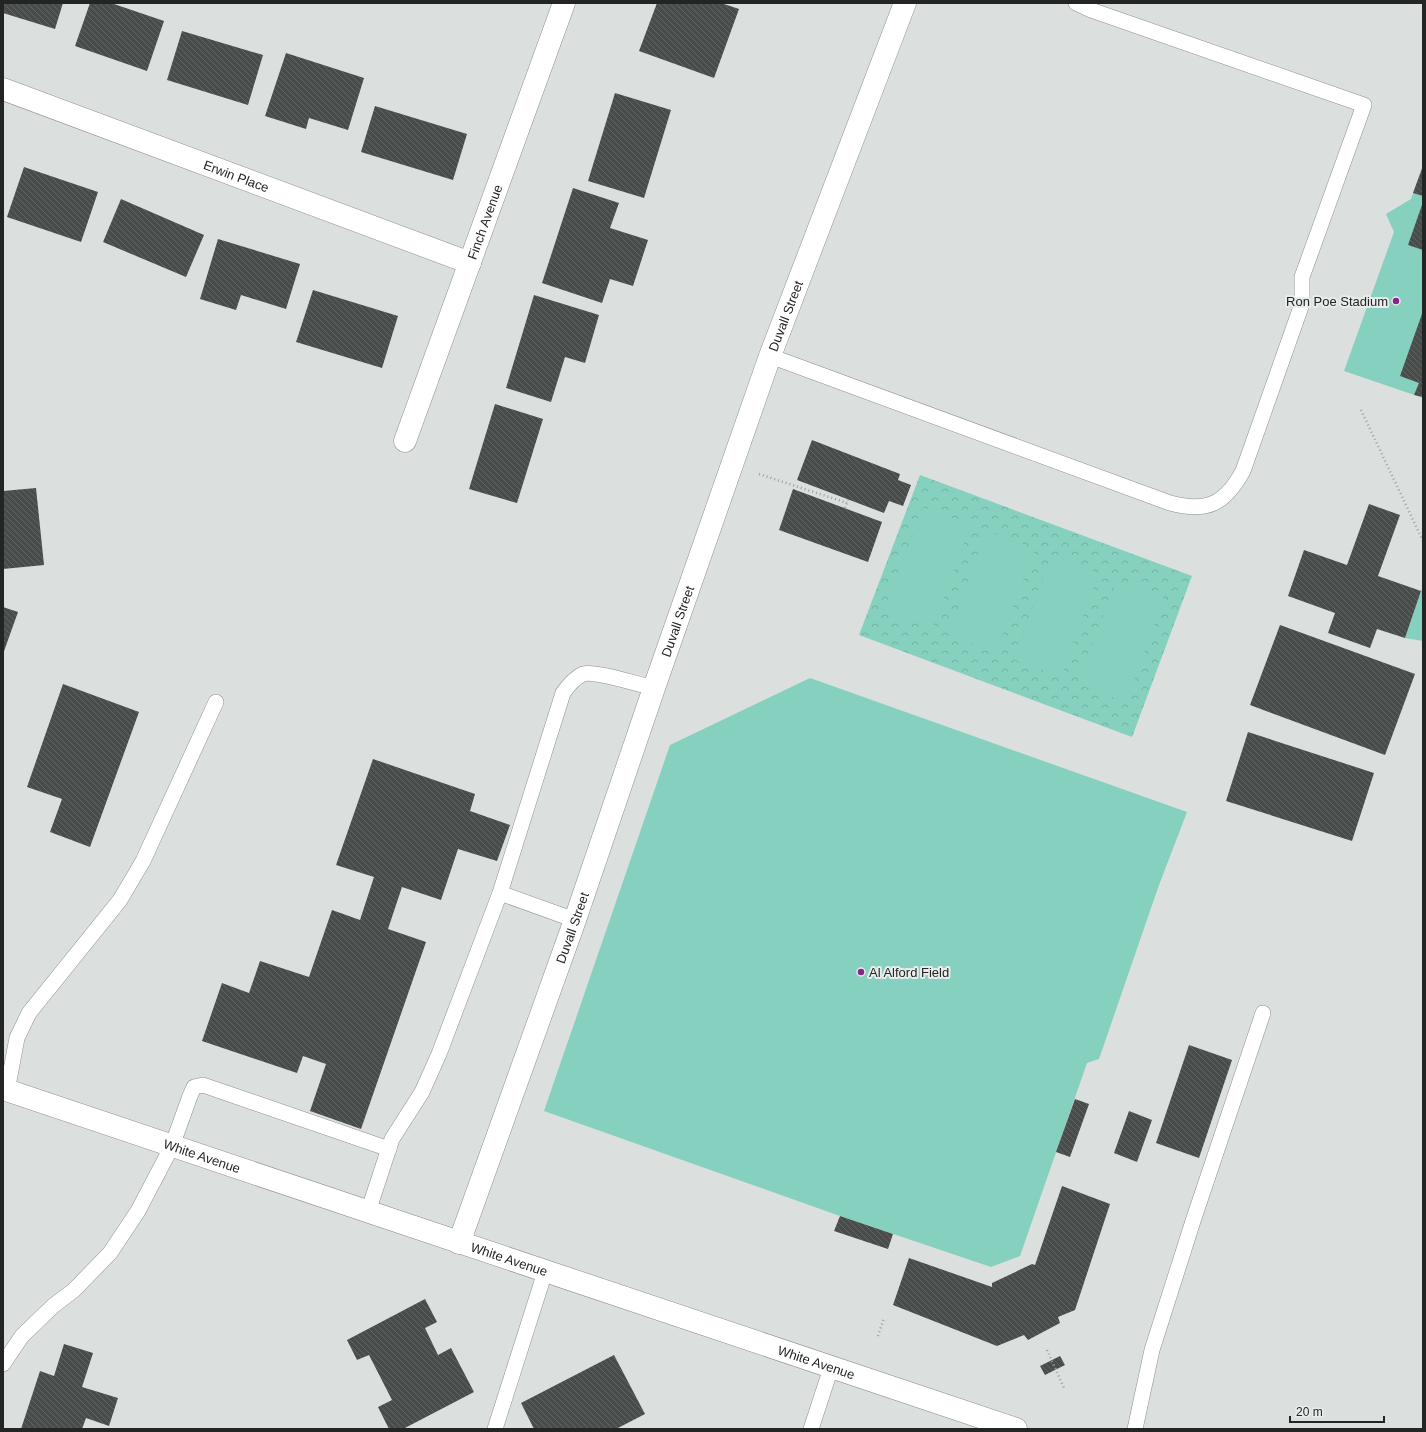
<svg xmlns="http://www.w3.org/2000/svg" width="1426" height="1432" font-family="Helvetica,sans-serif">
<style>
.park{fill:url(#park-crowns)}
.pitch{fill:#85d0be}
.building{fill:url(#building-back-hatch)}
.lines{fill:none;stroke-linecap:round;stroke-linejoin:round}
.service-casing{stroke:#8d9190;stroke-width:16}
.minor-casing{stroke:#8d9190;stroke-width:23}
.tertiary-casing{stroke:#8d9190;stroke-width:23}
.path{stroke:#9ca09e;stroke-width:2.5;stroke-dasharray:1 3;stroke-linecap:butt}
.service{stroke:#fff;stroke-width:15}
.minor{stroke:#fff;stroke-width:22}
.tertiary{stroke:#fff;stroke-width:22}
.poi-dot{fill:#89238a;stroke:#e8edeb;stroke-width:1.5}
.labels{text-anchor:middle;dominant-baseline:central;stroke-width:4;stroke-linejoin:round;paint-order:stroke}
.street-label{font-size:13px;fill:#232524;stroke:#e8edeb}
.poi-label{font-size:13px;fill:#232524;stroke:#e8edeb;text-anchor:end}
</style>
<defs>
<pattern id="park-crowns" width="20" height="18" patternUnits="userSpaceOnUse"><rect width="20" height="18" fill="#85d0be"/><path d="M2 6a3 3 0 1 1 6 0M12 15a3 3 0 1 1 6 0" fill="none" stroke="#73b2a3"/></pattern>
<pattern id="building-back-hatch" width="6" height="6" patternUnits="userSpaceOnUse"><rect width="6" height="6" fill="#484c4b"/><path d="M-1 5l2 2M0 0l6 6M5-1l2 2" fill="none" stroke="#5f6362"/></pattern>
</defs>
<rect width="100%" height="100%" fill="#dbe0de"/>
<polygon class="park" points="920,475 1192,576 1132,737 859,635"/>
<g class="pitch">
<polygon points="1423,165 1423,398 1344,371 1394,232 1386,214 1411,199"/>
<polygon points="923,507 971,525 932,629 884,611"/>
<polygon points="987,531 1035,549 996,653 948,635"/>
<polygon points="1052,555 1099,573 1061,677 1013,659"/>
<polygon points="1117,580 1164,598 1126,702 1077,684"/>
<polygon points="1423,586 1423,641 1405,638 1421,591"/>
<polygon points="810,678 1187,812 1159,885 1099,1059 1087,1063 1020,1256 991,1267 840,1216 544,1111 670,745"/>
</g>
<g class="building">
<polygon points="3,3 63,3 55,29 3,13"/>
<polygon points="90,3 111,3 164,21 147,71 75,46"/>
<polygon points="657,3 721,3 739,9 714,78 639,51"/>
<polygon points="182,31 263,55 248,105 167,80"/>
<polygon points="286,53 364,78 348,130 309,118 306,129 265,116"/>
<polygon points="615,93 671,110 644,198 588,181"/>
<polygon points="375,106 467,134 453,180 361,152"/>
<polygon points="1423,166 1423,196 1413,193"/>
<polygon points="24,167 98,192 81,242 7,217"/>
<polygon points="573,188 619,203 610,228 648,240 633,286 610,279 602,303 542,283"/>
<polygon points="121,199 204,235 186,277 103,242"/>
<polygon points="1423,202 1423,250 1408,245"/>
<polygon points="218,239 300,264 286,309 241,295 236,310 200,299"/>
<polygon points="313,290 398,316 382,368 296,342"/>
<polygon points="534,295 599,315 585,363 565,357 551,402 506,388"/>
<polygon points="1423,311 1423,397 1414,395 1419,383 1400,376"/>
<polygon points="495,404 543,419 517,503 469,489"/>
<polygon points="812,440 900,474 898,480 911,485 903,506 889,501 884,513 797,480"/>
<polygon points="36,488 44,565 3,569 3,491"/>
<polygon points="793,489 882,522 868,562 779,530"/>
<polygon points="1369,504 1400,515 1378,576 1421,591 1405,638 1377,629 1370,648 1328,633 1335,613 1288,596 1304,550 1347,565"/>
<polygon points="3,607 18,612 3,654"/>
<polygon points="1280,625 1415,674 1385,755 1250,705"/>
<polygon points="63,684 139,712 90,847 50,832 62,799 27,787"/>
<polygon points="1248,732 1374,773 1352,841 1226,801"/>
<polygon points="373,759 475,794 470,811 510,825 497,861 458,849 441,900 402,887 388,929 426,942 361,1129 310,1111 326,1064 303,1056 297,1073 202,1041 222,983 249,993 260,961 309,977 332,910 360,920 374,877 336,865"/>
<polygon points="1189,1045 1232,1060 1199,1158 1156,1143"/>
<polygon points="1075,1099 1089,1104 1070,1157 1056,1152"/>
<polygon points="1129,1111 1152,1120 1137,1162 1114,1153"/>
<polygon points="1062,1186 1110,1204 1075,1310 1058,1317 1060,1323 1028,1340 1024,1335 997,1346 893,1305 909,1258 992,1287 992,1283 1032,1264 1035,1265"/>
<polygon points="840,1216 893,1234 888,1249 834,1231"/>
<polygon points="425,1299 437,1322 425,1328 438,1355 451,1348 474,1392 403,1429 389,1429 378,1407 392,1400 369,1355 357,1360 347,1340"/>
<polygon points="64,1344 93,1353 82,1387 118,1398 109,1426 86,1418 82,1429 21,1429 40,1371 54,1376"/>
<polygon points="614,1355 645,1414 616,1429 534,1429 521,1403"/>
<polygon points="1060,1356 1065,1365 1045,1375 1040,1366"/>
</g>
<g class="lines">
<g class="service-casing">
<g id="service">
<path d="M 770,356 L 1170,503 C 1207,513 1225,504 1243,471 L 1302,304 L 1302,277 L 1364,105 L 1091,10 L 1076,3"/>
<path d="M 575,920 L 500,893 L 563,693 C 568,686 574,678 583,674 C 594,670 640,685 654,688"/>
<polyline points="7,1091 17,1038 29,1013 120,900 143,861 216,702"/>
<polyline points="368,1212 392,1139 422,1092 439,1054 500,893"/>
<polyline points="3,1364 22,1336 53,1306 74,1290 110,1253 138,1211 172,1146 190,1096 194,1087 203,1085 389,1149"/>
<polyline points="495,1429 545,1272"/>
<polyline points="811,1429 831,1368"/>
<polyline points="1135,1429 1152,1350 1193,1221 1263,1013"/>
</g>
</g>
<g class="minor-casing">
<g id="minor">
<path id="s1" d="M 3,89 L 470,263"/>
<path id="s2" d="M 405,441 L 564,3"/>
<path id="s3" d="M 459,1243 L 575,920 L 654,688 L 770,356 L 905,3"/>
</g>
</g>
<g class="tertiary-casing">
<g id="tertiary">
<path id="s4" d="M 3,1089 L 1016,1429"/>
</g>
</g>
<g class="path">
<polyline points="1361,410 1423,541"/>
<polyline points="759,474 847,503"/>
<polyline points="845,508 848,500"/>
<polyline points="878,1336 884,1318"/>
<polyline points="1047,1350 1064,1388"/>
</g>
<use href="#service" class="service"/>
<use href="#minor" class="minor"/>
<use href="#tertiary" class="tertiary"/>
</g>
<g class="poi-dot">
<circle cx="1396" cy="301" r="4"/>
<circle cx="861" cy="972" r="4"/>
</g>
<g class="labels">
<g class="street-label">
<text stroke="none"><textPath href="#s1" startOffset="249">Erwin Place</textPath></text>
<text stroke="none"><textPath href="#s2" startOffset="233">Finch Avenue</textPath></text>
<text stroke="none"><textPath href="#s3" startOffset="983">Duvall Street</textPath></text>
<text stroke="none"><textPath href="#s3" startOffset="659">Duvall Street</textPath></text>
<text stroke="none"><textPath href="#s3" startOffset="335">Duvall Street</textPath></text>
<text stroke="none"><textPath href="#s4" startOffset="210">White Avenue</textPath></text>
<text stroke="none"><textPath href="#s4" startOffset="534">White Avenue</textPath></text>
<text stroke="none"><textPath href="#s4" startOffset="858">White Avenue</textPath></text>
</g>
<g class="poi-label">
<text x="1388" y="301">Ron Poe Stadium</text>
<text x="869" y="972" text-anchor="start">Al Alford Field</text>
</g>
</g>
<rect width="1426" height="1432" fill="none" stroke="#232524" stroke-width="8"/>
<path d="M1290 1416v6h94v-6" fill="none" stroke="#232524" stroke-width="2"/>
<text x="1296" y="1416" font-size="12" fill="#232524" stroke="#e8edeb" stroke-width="3" paint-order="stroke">20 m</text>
</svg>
